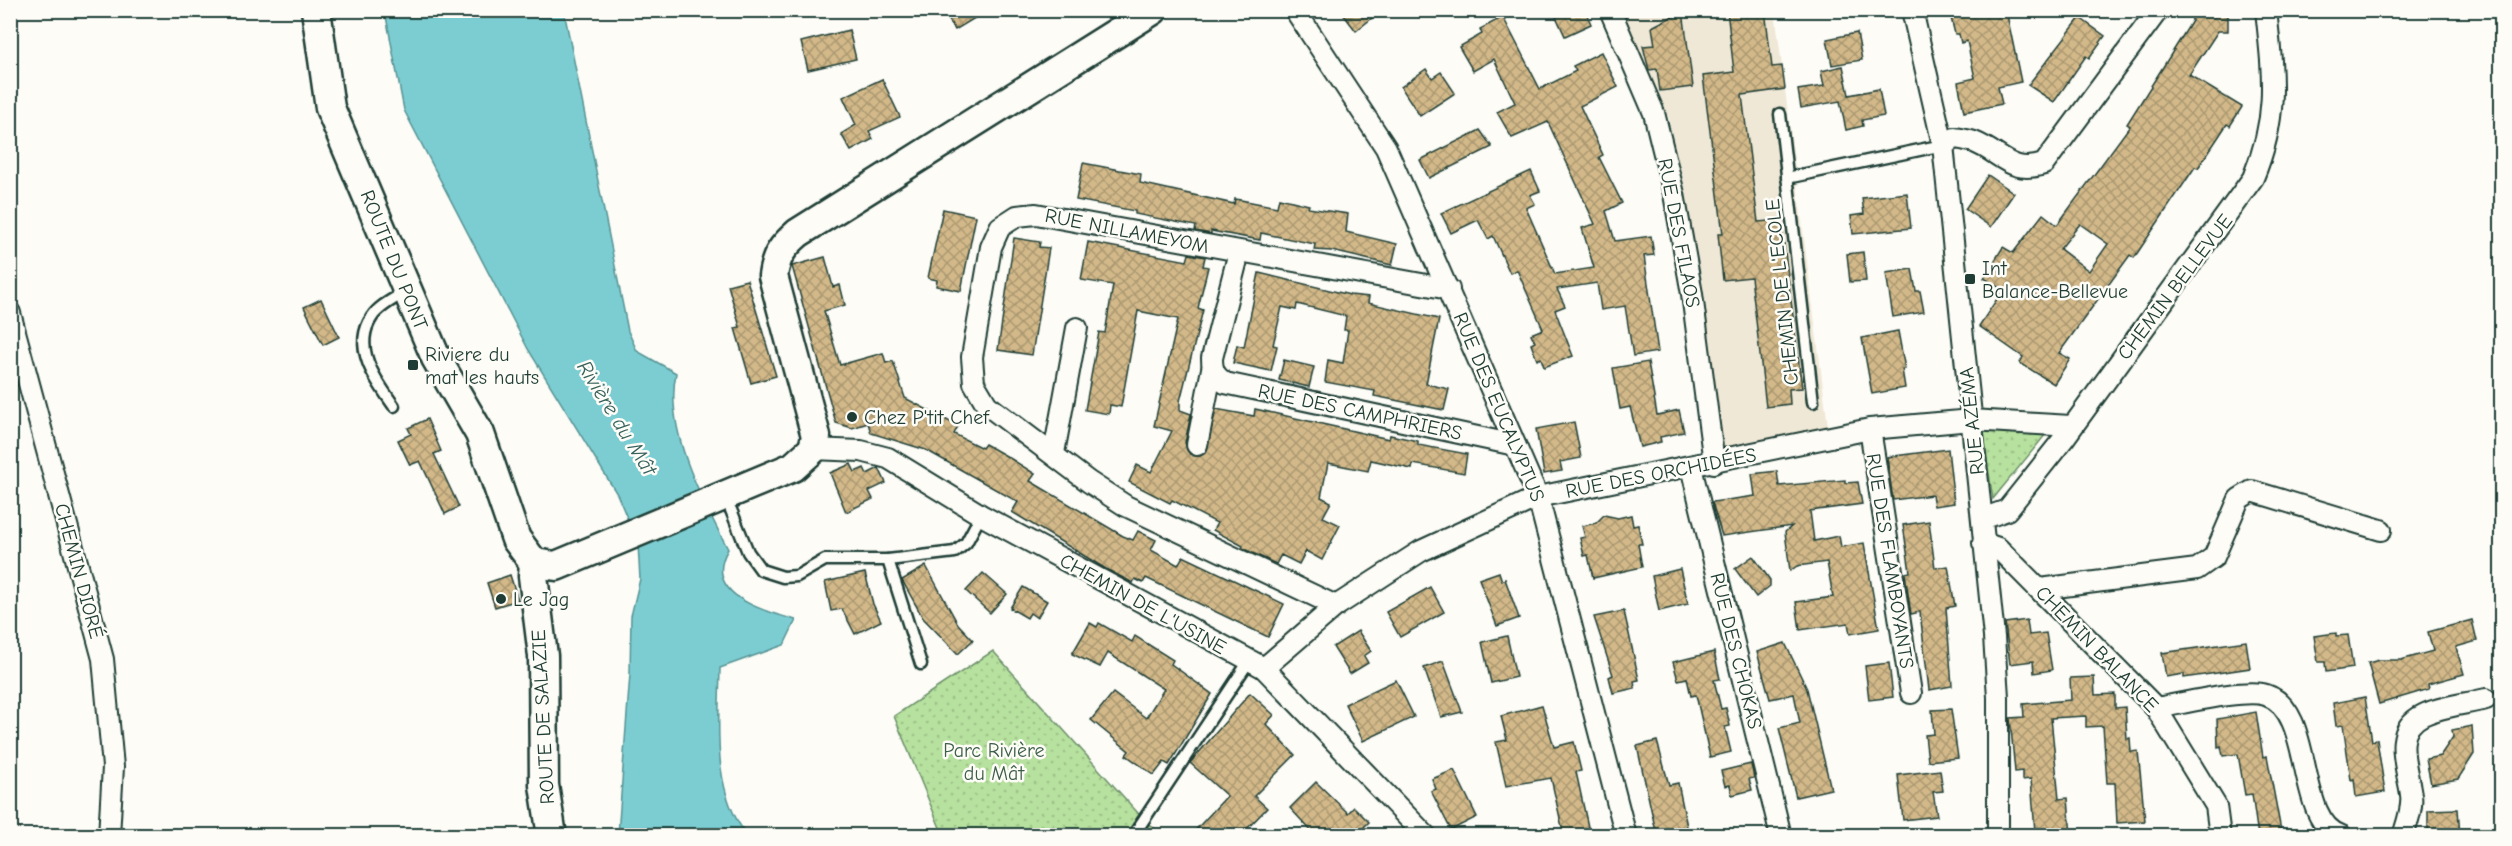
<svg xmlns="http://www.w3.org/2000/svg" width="2512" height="846" font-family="'Comic Neue',sans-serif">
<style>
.built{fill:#f0e8d6}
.grass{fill:url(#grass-dots);stroke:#6b8f69;stroke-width:1.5}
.water{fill:#7bcdd2;stroke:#569393;stroke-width:1.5}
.building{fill:url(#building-cross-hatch);stroke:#1f3d34;stroke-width:1.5;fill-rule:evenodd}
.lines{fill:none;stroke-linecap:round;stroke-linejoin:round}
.service-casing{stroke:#1f3d34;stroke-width:15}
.minor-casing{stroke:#1f3d34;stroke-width:24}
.secondary-casing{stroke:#1f3d34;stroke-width:33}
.service{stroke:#fdfcf7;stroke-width:10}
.minor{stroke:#fdfcf7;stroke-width:20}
.secondary{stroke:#fdfcf7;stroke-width:28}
.poi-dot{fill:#1f3d34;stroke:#fdfcf7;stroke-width:2}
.labels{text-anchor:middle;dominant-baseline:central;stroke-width:5;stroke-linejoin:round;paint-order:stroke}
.street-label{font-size:20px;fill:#1f3d34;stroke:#fdfcf7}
.poi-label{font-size:20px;fill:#1f3d34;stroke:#fdfcf7;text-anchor:start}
.park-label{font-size:20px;fill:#3d5e49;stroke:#fdfcf7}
.water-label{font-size:21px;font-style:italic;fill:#36615c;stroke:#fdfcf7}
</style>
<defs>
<pattern id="grass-dots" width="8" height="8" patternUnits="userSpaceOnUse" patternTransform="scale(1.5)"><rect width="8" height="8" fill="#b7e19e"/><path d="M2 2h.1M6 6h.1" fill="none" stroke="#9dc289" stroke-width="1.8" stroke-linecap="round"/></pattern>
<pattern id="building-cross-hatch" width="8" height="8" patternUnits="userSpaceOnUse" patternTransform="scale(1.5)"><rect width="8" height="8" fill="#d3b989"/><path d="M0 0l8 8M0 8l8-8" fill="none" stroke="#ab9871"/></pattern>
</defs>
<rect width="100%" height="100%" fill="#fdfcf7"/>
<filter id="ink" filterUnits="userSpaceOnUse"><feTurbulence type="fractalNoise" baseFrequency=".0167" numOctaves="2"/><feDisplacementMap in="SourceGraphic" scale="12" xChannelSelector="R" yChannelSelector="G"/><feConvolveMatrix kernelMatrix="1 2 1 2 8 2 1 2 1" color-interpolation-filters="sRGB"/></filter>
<g filter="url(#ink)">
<polygon class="built" points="1621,11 1775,11 1828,426 1721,449 1669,119"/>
<g class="grass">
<polygon points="1982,430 2046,434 1993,499"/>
<polygon points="993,651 1146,822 1163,835 943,835 894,716"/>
</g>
<path class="water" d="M 385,11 L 564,11 L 628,331 L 637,351 L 676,373 C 664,429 702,500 728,549 C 701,595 764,611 796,620 L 784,645 L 720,668 C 719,723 711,790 747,835 L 618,835 L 630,674 L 631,616 L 640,579 L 638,544 L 617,494 L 528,349 L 404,110 Z"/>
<g class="building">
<polygon points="943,10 988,10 955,30"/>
<polygon points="1340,10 1382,10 1356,31"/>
<polygon points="1553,10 1585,10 1591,24 1565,36"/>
<polygon points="1727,10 1765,10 1772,67 1782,66 1785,89 1742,95 1758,222 1781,220 1802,388 1789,389 1790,404 1766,407 1751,277 1723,280 1718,234 1723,234 1703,76 1734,72"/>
<polygon points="1949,10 2006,10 2021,82 1998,87 2002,104 1964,112 1958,82 1975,78 1967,41 1961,43 1959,34 1955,34"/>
<path d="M 2191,10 L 2228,10 L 2228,31 L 2218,31 L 2189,75 L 2242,107 L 2230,126 L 2227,124 L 2198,168 L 2195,167 L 2134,258 L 2130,255 L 2059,353 L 2070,359 L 2054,384 L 2020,363 L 2023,357 L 1979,326 L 2003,290 L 1984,278 L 2003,247 L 2013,253 L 2043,214 L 2057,225 L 2130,126 L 2127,124 L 2192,21 ZM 2080,224 L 2108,244 L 2089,271 L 2060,249 Z"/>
<polygon points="1683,11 1693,87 1660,91 1657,69 1649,70 1643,46 1655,45 1652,27"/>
<polygon points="1503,17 1540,89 1576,71 1573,66 1601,52 1618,87 1580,106 1603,155 1599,157 1622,203 1606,211 1615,241 1651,236 1654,255 1644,256 1658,352 1633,356 1625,306 1601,310 1597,283 1557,289 1565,306 1555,310 1573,356 1544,367 1541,358 1537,360 1531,344 1535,342 1531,334 1543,329 1517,270 1510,273 1493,236 1488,239 1478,220 1451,233 1441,213 1531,171 1540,191 1530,195 1535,204 1526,208 1555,274 1594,268 1582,228 1595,224 1548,122 1512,138 1497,112 1515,103 1494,59 1473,71 1459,47 1482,34 1480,29"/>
<polygon points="2080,18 2105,36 2089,58 2086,56 2054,102 2028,85"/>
<polygon points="849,30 856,59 808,70 801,42"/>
<polygon points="1857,33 1862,60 1832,65 1827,39"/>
<polygon points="1843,66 1849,95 1879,89 1884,116 1862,120 1863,126 1846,130 1840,101 1801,108 1798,90 1824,86 1821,71"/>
<polygon points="1426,69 1432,78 1441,72 1455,93 1420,116 1401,87"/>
<polygon points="882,79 900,117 869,131 873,139 851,151 841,134 856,125 843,97"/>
<polygon points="1480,130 1492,147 1429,178 1420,160"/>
<polygon points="1083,163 1141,174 1140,183 1234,204 1235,199 1277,207 1279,198 1309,205 1308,208 1348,214 1346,232 1397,244 1392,265 1332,251 1314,250 1315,244 1261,233 1260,240 1211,231 1211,234 1195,231 1196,226 1135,214 1135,211 1076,200"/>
<polygon points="1988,175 2014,193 1991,227 1965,209"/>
<polygon points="1907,193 1911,228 1853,234 1851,216 1864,214 1862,198"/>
<polygon points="943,209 976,216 961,291 936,286 937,280 928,278"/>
<polygon points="1014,238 1040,242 1039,247 1049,248 1032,355 998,350"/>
<polygon points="1088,242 1187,261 1189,254 1205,257 1203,266 1208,267 1198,308 1203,310 1180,401 1180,410 1191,414 1185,443 1190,454 1200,456 1206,452 1216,409 1254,416 1255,409 1389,439 1390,435 1418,441 1418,445 1467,454 1464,473 1413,464 1412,469 1371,460 1368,471 1328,463 1321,497 1331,502 1323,517 1340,525 1322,560 1306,551 1299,564 1281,555 1276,564 1242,548 1243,546 1213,530 1217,523 1172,500 1170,503 1129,482 1137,465 1151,472 1172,431 1154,426 1178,319 1138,311 1121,407 1110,405 1109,414 1085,410 1099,332 1105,333 1113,285 1081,280"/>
<polygon points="1863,252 1866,281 1850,282 1847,254"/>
<polygon points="825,257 833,287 840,285 845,305 824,311 840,365 883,353 886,363 893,361 905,398 958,426 954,434 982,448 985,444 1008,457 1035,474 1030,481 1123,536 1133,540 1138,531 1156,540 1151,550 1178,565 1183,556 1284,604 1268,637 1146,578 1143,583 1135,579 1133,583 1106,569 1012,512 1018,502 926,450 871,433 868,423 852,428 836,423 792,266"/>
<polygon points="1912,269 1916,291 1920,291 1924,312 1893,317 1886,273"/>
<polygon points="1259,273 1350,295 1369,297 1368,303 1439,319 1426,384 1449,389 1444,410 1374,396 1375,391 1325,382 1328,360 1343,363 1348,330 1344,330 1346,316 1297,304 1296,310 1282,307 1273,345 1277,346 1271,371 1233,363 1237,345 1244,347"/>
<polygon points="747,280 776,376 751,383 735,328 740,327 728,285"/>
<polygon points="321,299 339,337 323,345 304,307"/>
<polygon points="1898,331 1905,369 1902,369 1905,388 1872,394 1862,338"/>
<polygon points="1284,360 1314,367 1309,387 1279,380"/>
<polygon points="1648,362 1657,415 1679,410 1684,432 1660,437 1661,442 1640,447 1630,407 1620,409 1613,368"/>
<polygon points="427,419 441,451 434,454 459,507 445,514 420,461 410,465 398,440 411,434 408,428"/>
<polygon points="1574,422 1581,458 1560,462 1562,471 1544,474 1536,429"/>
<polygon points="1948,449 1954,503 1934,506 1932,495 1893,500 1887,457"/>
<polygon points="851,464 855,472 864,468 867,474 879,468 886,483 869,491 873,499 846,512 830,473"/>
<polygon points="1777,471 1779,486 1845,480 1845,483 1858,482 1862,504 1810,511 1814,541 1839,536 1841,547 1864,543 1879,629 1850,634 1848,623 1800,630 1796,602 1833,597 1827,562 1797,566 1790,571 1785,532 1792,526 1722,536 1712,502 1755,496 1752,474"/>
<polygon points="1604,515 1618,518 1631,515 1633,526 1638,525 1642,544 1638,544 1642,567 1593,578 1588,555 1584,556 1580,538 1585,537 1582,526 1596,523"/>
<polygon points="1929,521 1935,568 1948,566 1955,606 1946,608 1952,686 1929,690 1920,612 1911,614 1905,573 1910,572 1903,525"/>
<polygon points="1753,556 1770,580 1770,586 1756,597 1735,569"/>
<polygon points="926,566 958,624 973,640 958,654 923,618 902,580"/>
<polygon points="1680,569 1688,604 1659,611 1652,576"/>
<polygon points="1499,572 1502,581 1505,579 1519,618 1497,626 1479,579"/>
<polygon points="865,573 873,604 881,621 855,634 842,609 831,611 825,582"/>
<polygon points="983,573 1007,594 990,613 966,591"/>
<polygon points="510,575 518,600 495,607 487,583"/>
<polygon points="1023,587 1047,601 1037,618 1030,613 1027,618 1010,608"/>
<polygon points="1430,587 1444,612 1400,637 1386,612"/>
<polygon points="1624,611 1639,680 1634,681 1635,688 1613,693 1609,677 1613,675 1594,617"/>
<polygon points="2027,620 2029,635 2046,633 2052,670 2034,673 2033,661 2010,664 2005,623"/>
<polygon points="2472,620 2477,641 2456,647 2464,674 2428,684 2429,689 2379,704 2368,663 2379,660 2401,660 2433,651 2428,632"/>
<polygon points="1090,623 1097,627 1099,623 1132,642 1135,636 1173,660 1171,664 1212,694 1169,765 1164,762 1154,775 1126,755 1129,751 1091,720 1113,693 1146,718 1164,689 1108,653 1100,667 1072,654"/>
<polygon points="1358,631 1371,651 1364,656 1368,663 1350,674 1333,647"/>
<polygon points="2336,633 2336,636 2348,635 2353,668 2326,672 2325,662 2318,662 2314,636"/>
<polygon points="1507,636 1516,677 1491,683 1482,642"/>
<polygon points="2246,641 2250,668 2184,678 2184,674 2166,677 2162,653"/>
<polygon points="1785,643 1807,689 1831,789 1796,797 1779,728 1800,723 1794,694 1770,699 1757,652"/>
<polygon points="1714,652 1720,679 1714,680 1721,709 1726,708 1730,726 1725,727 1731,752 1710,757 1696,695 1691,696 1687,678 1678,680 1673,662"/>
<polygon points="1443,661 1462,712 1441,717 1424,668"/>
<polygon points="1889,663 1893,697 1869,700 1865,666"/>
<polygon points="2094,677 2095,695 2115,694 2115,708 2125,707 2127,739 2130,738 2131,752 2138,751 2145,821 2117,823 2115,783 2107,783 2103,726 2086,727 2086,716 2051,718 2059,799 2068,798 2071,836 2048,836 2047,831 2035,832 2031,779 2022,780 2022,771 2015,772 2010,718 2024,717 2023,704 2071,700 2070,678"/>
<polygon points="1396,680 1414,717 1363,741 1345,704"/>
<polygon points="1250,693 1274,715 1266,724 1295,755 1254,796 1267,808 1240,836 1190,836 1227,796 1190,763"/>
<polygon points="2365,697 2372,741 2377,740 2385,792 2356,797 2354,779 2351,780 2343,725 2336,726 2333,703"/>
<polygon points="1542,705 1554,747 1574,742 1581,771 1576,772 1590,836 1564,836 1551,778 1506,786 1496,742 1507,740 1501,716"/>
<polygon points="1951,709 1958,758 1928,761 1925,735 1934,734 1932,710"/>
<polygon points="2256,712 2263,757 2267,756 2282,836 2258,836 2252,794 2245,795 2238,754 2223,756 2221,746 2218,747 2217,719"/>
<polygon points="2472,726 2474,754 2458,779 2431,784 2426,759 2440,756 2453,737 2452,730"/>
<polygon points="1657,741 1669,785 1678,783 1689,836 1657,836 1637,746"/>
<polygon points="1751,764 1754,778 1749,779 1752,790 1732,795 1730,785 1725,786 1721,771"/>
<polygon points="1454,770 1477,817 1451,830 1431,791 1436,789 1432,779"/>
<polygon points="1940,770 1943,791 1933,792 1937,816 1903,820 1898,775"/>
<polygon points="1316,782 1348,813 1354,807 1369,822 1355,836 1316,836 1290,808"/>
<polygon points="2458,809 2460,836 2428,836 2428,810"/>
</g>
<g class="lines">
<g class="service-casing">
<g id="service">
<polyline points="1780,114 1813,402"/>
<polyline points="1787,178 1943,145"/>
<path d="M 394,406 C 377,382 351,348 372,317 C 379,306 394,299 405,292"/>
<polyline points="731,510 748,552 761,570 783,577 797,576 825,560 888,560 955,552 966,543 981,515"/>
<polyline points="888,560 921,664"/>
<polyline points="1133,836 1249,661"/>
</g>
</g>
<g class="minor-casing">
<g id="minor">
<polyline points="1295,10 1386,148 1538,497 1626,836"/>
<polyline points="1610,10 1654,113 1674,194 1692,294 1714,463"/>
<polyline points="1912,10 1943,145 1994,637 1998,697 1998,836"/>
<path d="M 1943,145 L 1955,138 C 1961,139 1968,140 1974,142 C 2002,153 2010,175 2044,164 L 2158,10"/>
<path d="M 1239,252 L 1212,358 C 1212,371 1215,376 1225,383 L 1515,445"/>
<polyline points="10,313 103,659 113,767 109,836"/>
<polyline points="1870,429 1911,693"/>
<polyline points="1197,445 1212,369"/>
<polyline points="813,449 861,451 888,458 981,515 1264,668 1426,836"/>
<polyline points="1054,453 1077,328"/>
<polyline points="1691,467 1781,836"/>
<path d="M 1982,519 L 2007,510 L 2065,437 L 2253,178 C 2279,116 2273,76 2266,10"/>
<polyline points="1983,543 1998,548 2156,708 2216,806 2220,836"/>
<polyline points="2040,589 2197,569 2214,557 2239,499 2252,491 2381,530"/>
<polyline points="1336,606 1126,506 1089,482 987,405 974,383 972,357 991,247 1000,227 1017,216 1036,214 1449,289"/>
<polyline points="1264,668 1336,606 1421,551 1538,497 1870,429 1972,420 2071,426"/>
<path d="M 2156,708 C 2181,704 2245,688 2266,695 C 2316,711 2294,822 2342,836"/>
<path d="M 2403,836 C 2407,823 2413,807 2411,795 C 2408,769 2390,731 2423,715 C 2441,706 2467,704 2486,699"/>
</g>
</g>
<g class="secondary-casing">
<g id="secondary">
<polyline points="316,10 330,108 436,358 480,434 516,539 534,563"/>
<path d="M 534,563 L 556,566 L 793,467 L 813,449 L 816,436 L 773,276 C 776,255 783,246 798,233 L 1153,10"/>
<polyline points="534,563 533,576 543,656 544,785 552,836"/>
</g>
</g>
<use href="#service" class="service"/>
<use href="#minor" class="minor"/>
<use href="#secondary" class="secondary"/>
</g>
</g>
<g class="poi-dot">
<rect x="1964" y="273" width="12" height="12" rx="3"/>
<rect x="407" y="359" width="12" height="12" rx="3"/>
<circle cx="852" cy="417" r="6"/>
<circle cx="501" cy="599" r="6"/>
</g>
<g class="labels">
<g class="street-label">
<text transform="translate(1127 231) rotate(11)">RUE NILLAMEYOM</text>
<text transform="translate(1679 233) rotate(79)">RUE DES FILAOS</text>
<text transform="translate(394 260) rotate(68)">ROUTE DU PONT</text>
<text transform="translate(2175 287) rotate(-53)">CHEMIN BELLEVUE</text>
<text transform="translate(1782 292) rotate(-96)">CHEMIN DE L'ECOLE</text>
<text transform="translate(1499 407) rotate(67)">RUE DES EUCALYPTUS</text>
<text transform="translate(1360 412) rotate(12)">RUE DES CAMPHRIERS</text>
<text transform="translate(1972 421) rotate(-96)">RUE AZÉMA</text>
<text transform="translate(1661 473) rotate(-11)">RUE DES ORCHIDÉES</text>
<text transform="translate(1890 561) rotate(81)">RUE DES FLAMBOYANTS</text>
<text transform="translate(79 571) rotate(75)">CHEMIN DIORÉ</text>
<text transform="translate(1143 604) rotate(29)">CHEMIN DE L'USINE</text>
<text transform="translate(2097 649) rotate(46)">CHEMIN BALANCE</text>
<text transform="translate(1736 651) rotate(76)">RUE DES CHOKAS</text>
<text transform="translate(543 717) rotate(-93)">ROUTE DE SALAZIE</text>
</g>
<g class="poi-label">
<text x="1982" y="268">Int<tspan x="1982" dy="23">Balance-Bellevue</tspan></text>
<text x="425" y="354">Riviere du<tspan x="425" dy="23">mat les hauts</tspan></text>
<text x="864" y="417">Chez P'tit Chef</text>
<text x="513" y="599">Le Jag</text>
</g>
<g class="park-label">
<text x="994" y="750">Parc Rivière<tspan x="994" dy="23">du Mât</tspan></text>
</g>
<g class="water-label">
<text transform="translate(617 418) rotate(58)">Rivière du Mât</text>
</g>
</g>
<rect width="2512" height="846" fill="none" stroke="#fdfcf7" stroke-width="36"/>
<rect x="18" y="18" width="2476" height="810" fill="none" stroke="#1f3d34" stroke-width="2" filter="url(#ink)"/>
</svg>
